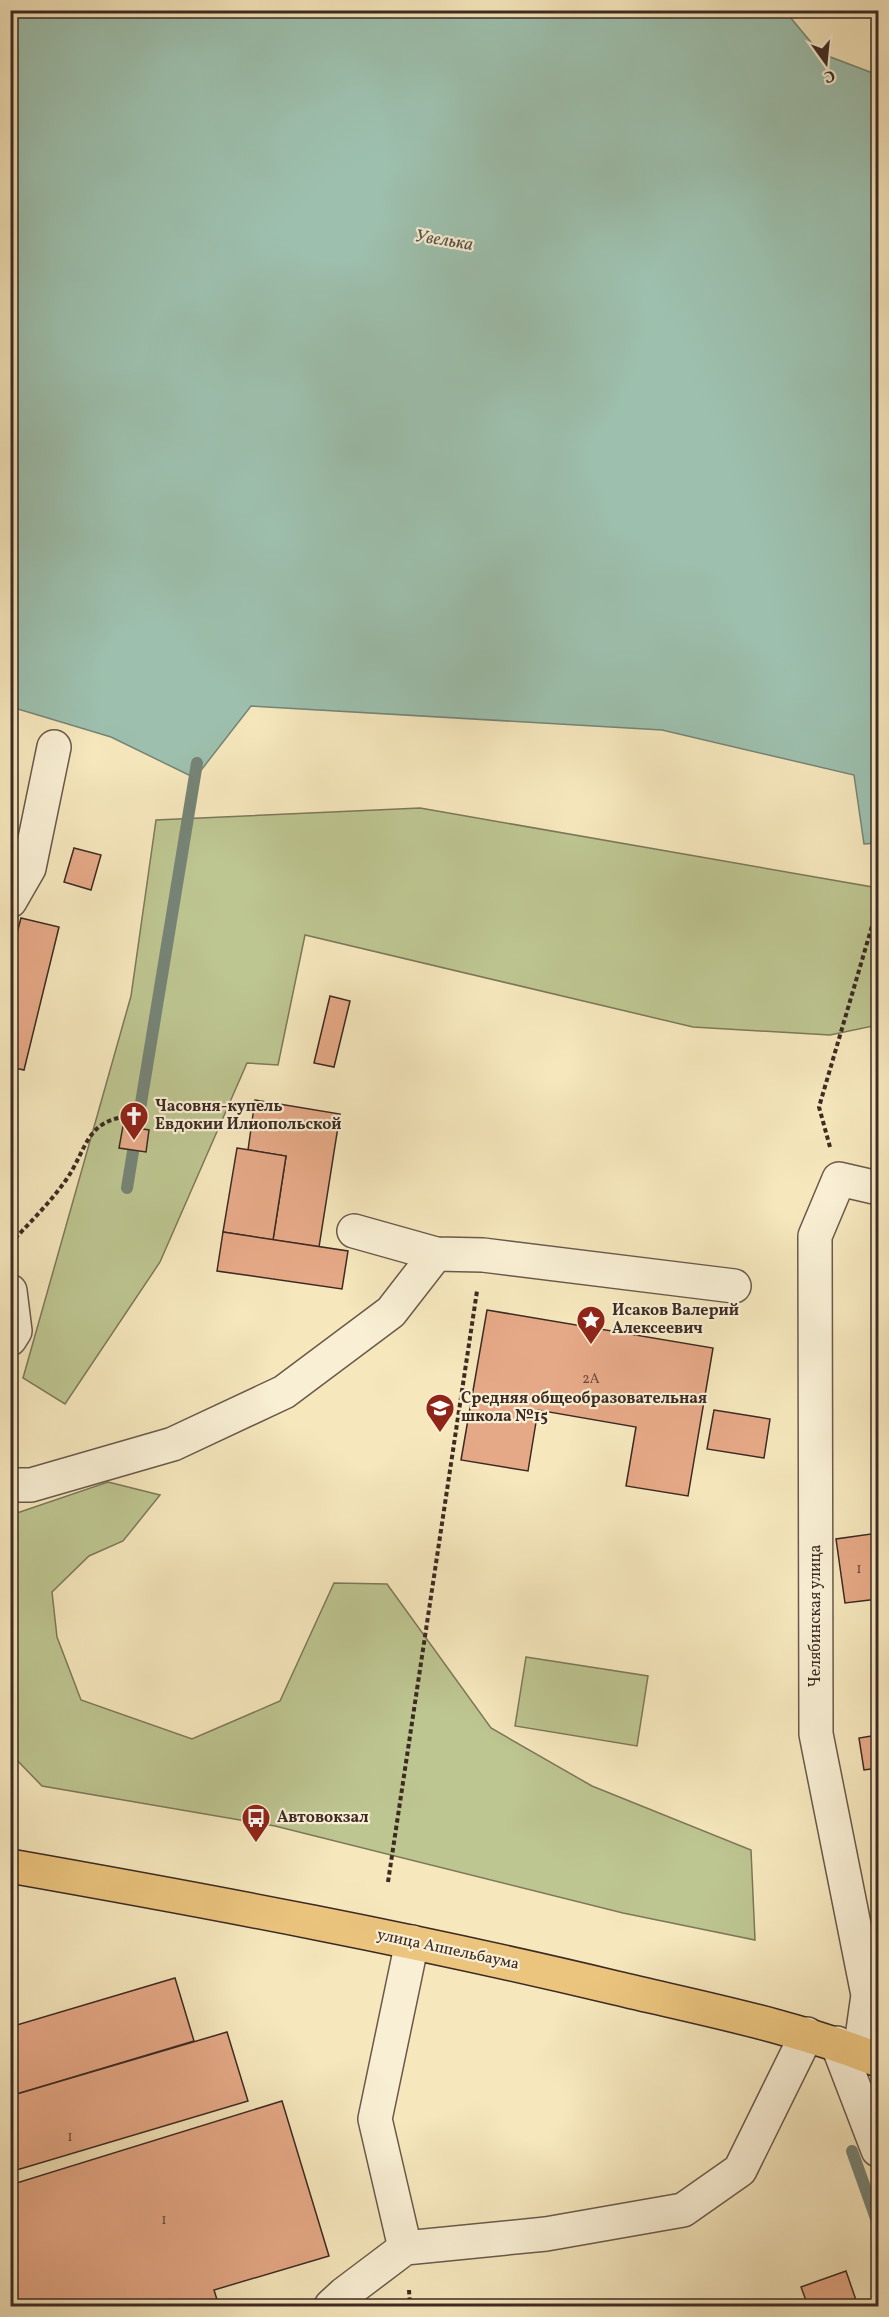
<svg xmlns="http://www.w3.org/2000/svg" width="889" height="2317" font-family="Vollkorn,serif">
<style>
.green{fill:#bdc590;stroke:#7c785a;stroke-width:1.5}
.water{fill:#9dc0ae;stroke:#768476;stroke-width:1.5}
.lines{fill:none;stroke-linecap:round;stroke-linejoin:round}
.stream{stroke:#768476;stroke-width:12}
.building{fill:#e6a987;stroke:#3c2a23;stroke-width:1.5}
.minor-casing{stroke:#6a594a;stroke-width:36}
.major-casing{stroke:#3c2a23;stroke-width:36}
.path{stroke:#3c2a23;stroke-width:4;stroke-dasharray:4.5 3;stroke-linecap:butt}
.minor{stroke:#f9efd4;stroke-width:33}
.major{stroke:#ebc47e;stroke-width:33}
.labels{text-anchor:middle;dominant-baseline:central;stroke-width:4.5;stroke-linejoin:round;paint-order:stroke}
.number-label{font-size:14px;fill:#664a3c}
.poi-label{font-size:16px;font-weight:bold;fill:#3c2a23;stroke:#f9efd4;text-anchor:start}
.street-label{font-size:16px;fill:#3c2a23;stroke:#f9efd4}
.water-label{font-size:18px;font-style:italic;fill:#545046;stroke:#f9efd4}
</style>
<rect width="100%" height="100%" fill="#f6e7bd"/>
<filter id="stains"><feTurbulence type="fractalNoise" baseFrequency=".00333" numOctaves="4"/><feColorMatrix values="0 0 0 0 .2 0 0 0 0 .09 0 0 0 0 .02 0 0 0 .5 -.17"/></filter>
<radialGradient id="worn" r=".72"><stop offset=".6" stop-color="#630" stop-opacity="0"/><stop offset="1" stop-color="#630" stop-opacity=".3"/></radialGradient>
<g class="green">
<polygon points="420,808 878,888 878,1025 830,1035 693,1027 305,935 278,1065 247,1063 160,1262 65,1404 23,1378 131,996 156,820"/>
<polygon points="108,1482 160,1495 123,1541 89,1556 52,1592 57,1637 81,1700 192,1739 280,1701 334,1583 387,1584 491,1728 592,1786 751,1850 755,1940 623,1913 275,1826 42,1786 11,1754 11,1515"/>
<polygon points="526,1657 648,1676 637,1746 515,1726"/>
</g>
<polygon class="water" points="10,11 785,11 820,53 878,75 878,843 864,844 854,775 662,730 251,706 195,778 111,737 11,707"/>
<g class="lines">
<g class="stream">
<polyline points="127,1188 197,763"/>
<polyline points="852,2151 878,2224"/>
</g>
</g>
<g class="building">
<polygon points="74,848 101,855 91,890 64,882"/>
<polygon points="21,918 59,927 24,1070 10,1067 10,959"/>
<polygon points="330,996 350,1001 334,1067 314,1063"/>
<polygon points="255,1100 340,1114 319,1247 273,1240 286,1156 248,1150"/>
<polygon points="123,1126 149,1130 146,1152 119,1148"/>
<polygon points="237,1148 286,1156 273,1240 223,1232"/>
<polygon points="223,1232 348,1251 342,1289 217,1271"/>
<polygon points="487,1310 713,1348 688,1496 626,1486 636,1427 538,1410 528,1471 461,1460"/>
<polygon points="714,1410 770,1419 764,1458 707,1449"/>
<polygon points="878,1533 878,1599 845,1603 836,1539"/>
<polygon points="878,1735 878,1768 864,1770 859,1738"/>
<polygon points="175,1978 194,2041 10,2096 10,2027"/>
<polygon points="227,2032 248,2101 10,2172 10,2096"/>
<polygon points="282,2101 329,2256 214,2290 219,2306 10,2306 10,2185"/>
<polygon points="846,2271 858,2306 808,2306 801,2287"/>
</g>
<g class="lines">
<g class="minor-casing">
<g id="minor">
<polyline points="10,901 29,868 54,747"/>
<polyline points="354,1231 436,1254 483,1255 734,1286"/>
<polyline points="10,1291 15,1331 10,1339"/>
<polyline points="10,1485 31,1485 173,1444 284,1392 391,1312 436,1254"/>
<polyline points="837,2043 878,2150"/>
<polyline points="860,2052 868,1995 816,1734 815,1236 839,1179 878,1188"/>
<polyline points="405,2248 375,2119 412,1942"/>
<polyline points="331,2306 344,2294 405,2248 546,2234 683,2210 740,2170 807,2034"/>
</g>
</g>
<g class="major-casing">
<path id="major" d="M 10,1866 C 214,1902 416,1940 616,1988 C 704,2009 794,2026 878,2060"/>
</g>
<g class="path">
<polyline points="830,1147 819,1107 877,909"/>
<path d="M 10,1244 C 29,1223 50,1203 66,1180 C 88,1148 85,1120 131,1116"/>
<polyline points="388,1882 477,1291"/>
<polyline points="409,2290 410,2306"/>
</g>
<use href="#minor" class="minor"/>
<use href="#major" class="major"/>
</g>
<defs>
<g id="church-pin" transform="scale(1.5)"><path d="M0 17L-7.5 6A9.5 9.5 0 1 1 7.5 6Z" fill="#8f2418" stroke="#f9efd4"/><path d="M-1.2-6h2.4v3.5h3.3v2.4h-3.3V6h-2.4V-.1h-3.3v-2.4h3.3Z" fill="#fff"/></g>
<g id="sight-pin" transform="scale(1.5)"><path d="M0 17L-7.5 6A9.5 9.5 0 1 1 7.5 6Z" fill="#8f2418" stroke="#f9efd4"/><path d="M0-6L1.8-2.2L6-1.7L2.9 1.2L3.7 5.4L0 3.3L-3.7 5.4L-2.9 1.2L-6-1.7L-1.8-2.2Z" fill="#fff"/></g>
<g id="school-pin" transform="scale(1.5)"><path d="M0 17L-7.5 6A9.5 9.5 0 1 1 7.5 6Z" fill="#8f2418" stroke="#f9efd4"/><path d="M0-5L7-2L0 1L-7-2ZM-4 1L0 2.5L4 1V4Q0 6-4 4Z" fill="#fff"/></g>
<g id="bus-pin" transform="scale(1.5)"><path d="M0 17L-7.5 6A9.5 9.5 0 1 1 7.5 6Z" fill="#8f2418" stroke="#f9efd4"/><path d="M-5-6H5V4H4V6H2V4H-2V6H-4V4H-5ZM-3.5-4V0h7V-4ZM-3.5 1.2v1.5H-2V1.2ZM2 1.2v1.5H3.5V1.2Z" fill="#fff"/></g>
</defs>
<g fill-rule="evenodd">
<use href="#church-pin" x="134" y="1116"/>
<use href="#sight-pin" x="591" y="1320"/>
<use href="#school-pin" x="440" y="1408"/>
<use href="#bus-pin" x="256" y="1818"/>
</g>
<g class="labels">
<g class="number-label">
<text x="591" y="1379">2А</text>
<text x="859" y="1569">1</text>
<text x="70" y="2137">1</text>
<text x="164" y="2220">1</text>
</g>
<g class="poi-label">
<text x="155" y="1107">Часовня-купель<tspan x="155" dy="18">Евдокии Илиопольской</tspan></text>
<text x="612" y="1311">Исаков Валерий<tspan x="612" dy="18">Алексеевич</tspan></text>
<text x="461" y="1399">Средняя общеобразовательная<tspan x="461" dy="18">школа №15</tspan></text>
<text x="277" y="1818">Автовокзал</text>
</g>
<g class="street-label">
<text transform="translate(816 1616) rotate(-90)">Челябинская улица</text>
<text transform="translate(448 1950) rotate(12)">улица Аппельбаума</text>
</g>
<g class="water-label">
<text transform="translate(444 241) rotate(9)">Увелька</text>
</g>
</g>
<rect width="889" height="2317" fill="none" stroke="#f6e7bd" stroke-width="36"/>
<rect x="12" y="12" width="865" height="2293" fill="none" stroke="#3c2a23" stroke-width="3"/>
<rect x="18" y="18" width="853" height="2281" fill="none" stroke="#3c2a23" stroke-width="1.5"/>
<g transform="translate(826 63) rotate(165)" stroke="#f9efd4" stroke-width="4.5" paint-order="stroke">
<path d="M0-4.5L10 22L0 15L-10 22Z" fill="#3c2a23"/>
<text y="-9" font-size="16" font-weight="bold" text-anchor="middle" fill="#3c2a23">С</text>
</g>
<rect width="100%" height="100%" filter="url(#stains)"/>
<rect width="100%" height="100%" fill="url(#worn)"/>
</svg>
